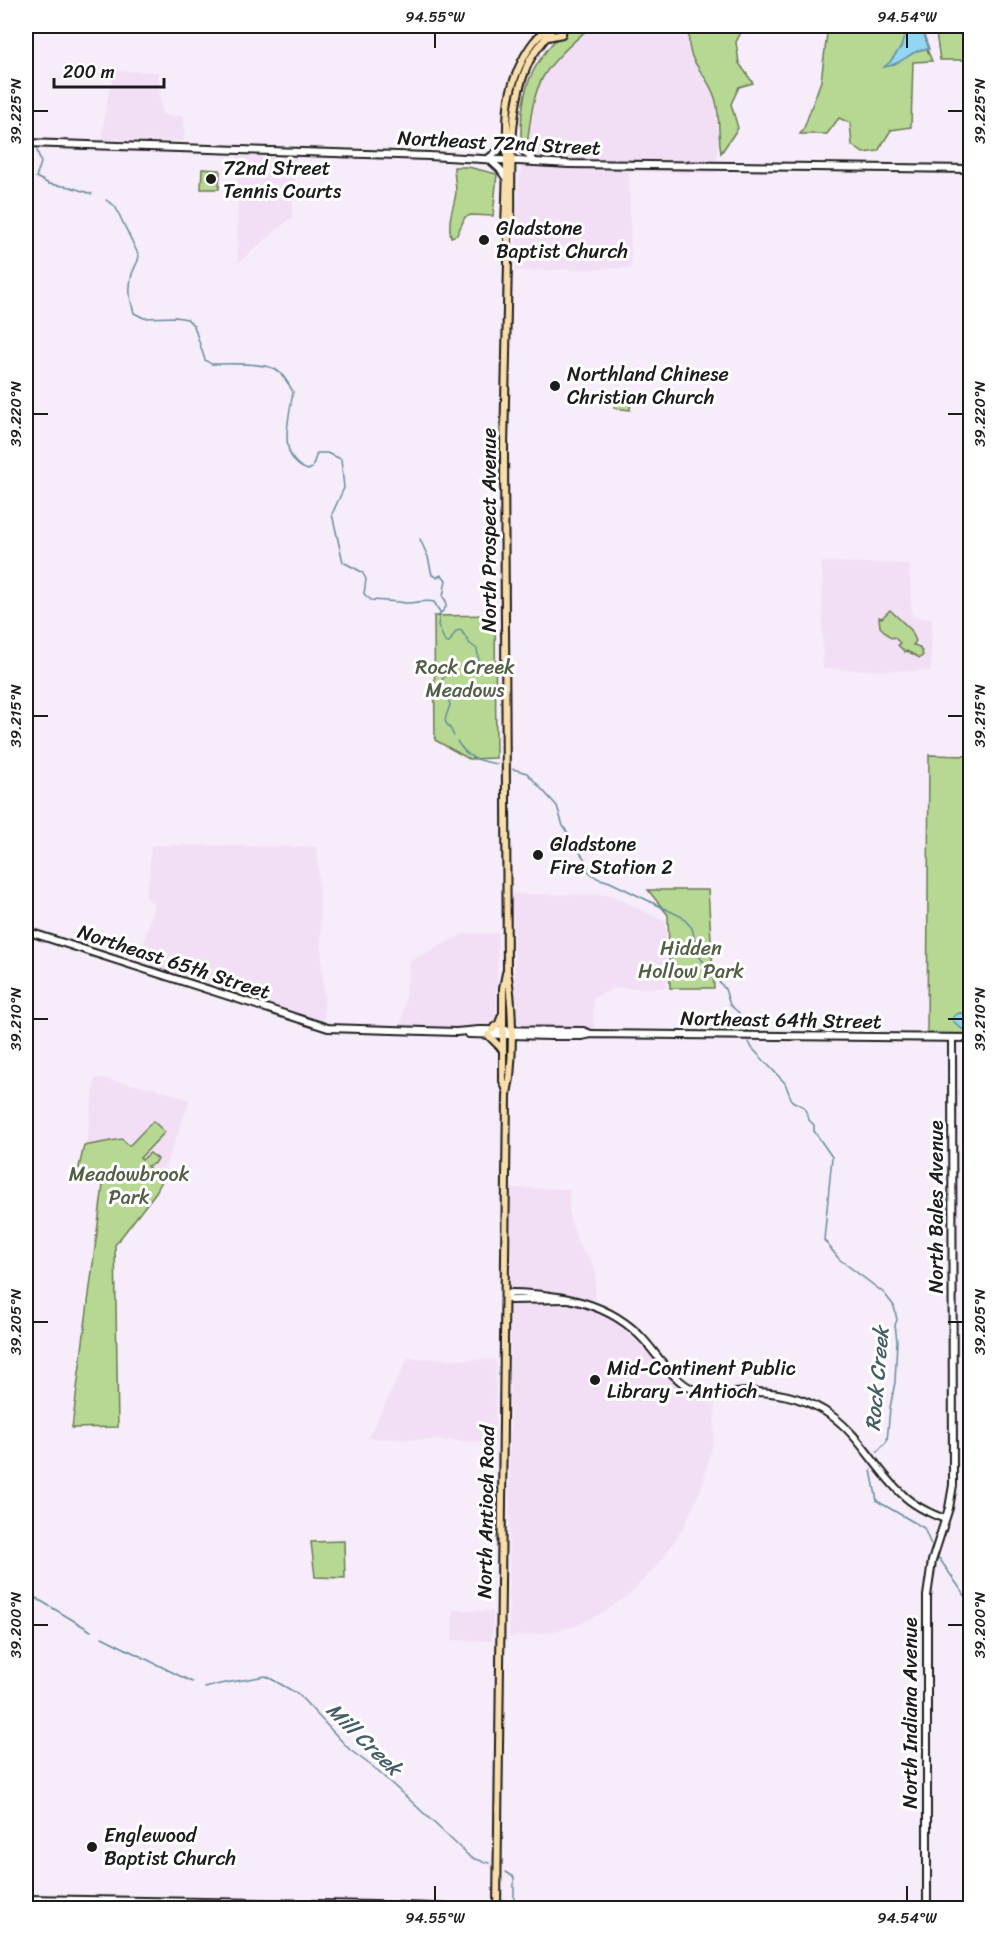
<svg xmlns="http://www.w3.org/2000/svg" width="996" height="1934" font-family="Sriracha,sans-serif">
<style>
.built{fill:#f2dff5}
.green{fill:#b7d892;stroke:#6a7a57;stroke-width:1.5}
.water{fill:#92d6f3;stroke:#638c9d;stroke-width:1.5}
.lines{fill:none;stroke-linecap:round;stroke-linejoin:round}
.stream{stroke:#638c9d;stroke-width:1.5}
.secondary-casing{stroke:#1c1c1c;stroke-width:10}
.primary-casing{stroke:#1c1c1c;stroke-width:10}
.secondary{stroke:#fff;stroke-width:6}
.primary{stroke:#f9deab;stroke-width:6}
.ticks{fill:none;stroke:#1c1c1c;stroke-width:2}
.poi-dot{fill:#1c1c1c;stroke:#fff;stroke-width:2}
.labels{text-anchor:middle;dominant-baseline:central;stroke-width:6;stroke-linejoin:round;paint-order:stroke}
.street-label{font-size:20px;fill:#1c1c1c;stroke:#fff}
.poi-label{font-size:20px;fill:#1c1c1c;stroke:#fff;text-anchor:start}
.park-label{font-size:20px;fill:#525e45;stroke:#fff}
.water-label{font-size:21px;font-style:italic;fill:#455d67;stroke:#fff}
.neatline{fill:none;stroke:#1c1c1c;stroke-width:2}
.ticks-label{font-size:15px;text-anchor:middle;fill:#1c1c1c}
</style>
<rect width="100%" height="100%" fill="#f7ecf9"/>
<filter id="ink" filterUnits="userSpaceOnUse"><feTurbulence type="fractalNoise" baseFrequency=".0167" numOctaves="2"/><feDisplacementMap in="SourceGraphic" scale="12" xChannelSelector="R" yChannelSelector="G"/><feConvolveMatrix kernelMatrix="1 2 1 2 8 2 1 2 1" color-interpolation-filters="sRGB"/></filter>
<g filter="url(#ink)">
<g class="built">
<polygon points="591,26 690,26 687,42 692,59 715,98 718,141 715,173 629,172 631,268 515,271 519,178 527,145 531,114 543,77 563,53"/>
<polygon points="114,71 158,72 162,115 184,116 184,141 102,140 105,111"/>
<polygon points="237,155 296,157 292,217 238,263"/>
<polygon points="822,562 909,564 912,617 932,619 931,671 823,669"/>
<polygon points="151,845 317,847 325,1024 138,965 154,905 145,896 149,879"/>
<polygon points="512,894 611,895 666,922 666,986 662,988 616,988 593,998 594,1029 517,1028"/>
<polygon points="498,933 496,1021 488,1027 401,1026 410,961 464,934"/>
<polygon points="98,1078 153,1088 190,1100 156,1192 81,1180 95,1081"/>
<polygon points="511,1188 569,1189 569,1216 579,1246 592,1262 596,1274 595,1299 590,1310 608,1318 631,1335 680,1387 696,1396 715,1400 714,1438 701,1489 683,1528 661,1561 631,1593 607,1610 576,1626 539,1634 509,1637"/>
<polygon points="408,1358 496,1360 495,1442 368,1438"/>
<polygon points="453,1610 493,1611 492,1641 452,1640"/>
</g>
<g class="green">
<path d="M 568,26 L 591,26 C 575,41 555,57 543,77 C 532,96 530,124 527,145 L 521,141 C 520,87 531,64 568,26 Z"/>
<path d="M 690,26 L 740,26 L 743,29 L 736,42 L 739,63 L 753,83 L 739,87 L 731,104 L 738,128 L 721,153 C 718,137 720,112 715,98 C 705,68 683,63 690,26 Z"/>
<polygon points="828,26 917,26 932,61 913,62 911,127 891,130 878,151 863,153 852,145 850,123 839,118 827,134 800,134 804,128 821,81"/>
<polygon points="935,26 970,26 970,60 940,60"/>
<path d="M 454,167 L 468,167 L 497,174 L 493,216 L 471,215 L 465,217 L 457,235 L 451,237 C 447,218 454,209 456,192 C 456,184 454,175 454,167 Z"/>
<polygon points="202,169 220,170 219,189 201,189"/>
<polygon points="625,392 631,396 630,410 614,408 615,397 618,393"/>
<path d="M 890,610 L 911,630 L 916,641 L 913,645 C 918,645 922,650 923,655 L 920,658 L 907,651 L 905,652 L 898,645 L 900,643 L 894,637 L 891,638 L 880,627 L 879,617 L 882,618 Z"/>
<polygon points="495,615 496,758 469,759 435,740 434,616"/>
<polygon points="929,755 970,756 970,1035 927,1034"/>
<polygon points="648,890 708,890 714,988 670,988 668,915"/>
<polygon points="153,1121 165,1132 140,1158 142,1160 150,1153 158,1159 155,1163 147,1166 162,1181 156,1192 115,1245 118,1427 72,1428 103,1185 76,1180 84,1146 122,1139 129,1146"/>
<polygon points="344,1541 345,1578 315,1577 311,1542"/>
</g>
<g class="water">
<path d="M 913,26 L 921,26 L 929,49 C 912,48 903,65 884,67 L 890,62 L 901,47 L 906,30 Z"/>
<polygon points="959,1013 970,1014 970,1031 962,1029 953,1021 953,1017"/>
</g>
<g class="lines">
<g class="stream">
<polyline points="26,129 28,134"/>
<polyline points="37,150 41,163 36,177 49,184 70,187 92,194"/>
<path d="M 106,200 L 115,206 L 139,256 C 138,264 134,267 132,274 C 128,289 130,299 134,313 L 144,318 L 176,317 L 187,319 L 194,326 L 205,360 L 211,364 C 226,364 261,362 275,369 C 283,374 289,384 293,392 C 289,418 276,459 308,470 L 312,468 L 317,453 L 327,453 L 341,459 L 344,488 L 332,514 L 343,562 L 362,572 L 366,579 L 364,594 L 371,600 C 383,601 394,601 405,603 C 415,604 424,599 434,602 L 440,612 L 438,625 L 445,642 L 449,643 L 456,631 L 461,630 L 470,644 L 477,649 L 479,661 L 477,664 L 461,667 L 454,665 L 442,680 L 450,705 C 441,730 446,716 454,736"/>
<polyline points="420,539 428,557 432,575 437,577 442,575 446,580 443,597 446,601 446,607 441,613"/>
<path d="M 457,741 C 468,759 477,760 497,764"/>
<polyline points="513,769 527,773 557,806 563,826 587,863 589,872 597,878 610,882 682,917 692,928 698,955 725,989 730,1005 738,1012 747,1031"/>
<polyline points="749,1042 752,1048 785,1083 792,1101 804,1107 809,1120 814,1125 814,1131 832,1157 824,1240 839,1259 884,1293 894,1306 897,1320 895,1325 897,1341 895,1382 890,1408 887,1441 877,1452"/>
<polyline points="871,1470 877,1501 924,1528 931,1545"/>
<polyline points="939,1558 970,1603"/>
<polyline points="26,1592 91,1631"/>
<polyline points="102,1637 192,1682"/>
<polyline points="205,1688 220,1684 266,1676 298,1694 350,1750 373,1767 412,1802 471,1858 489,1863"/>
<polyline points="506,1872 514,1877 514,1908"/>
</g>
<g class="secondary-casing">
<g id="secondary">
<polyline points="514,141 535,162"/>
<polyline points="26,143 429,156 569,164 970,169"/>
<polyline points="489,158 498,151 507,137"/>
<polyline points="489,159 500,169 506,178"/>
<polyline points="26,931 328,1028 456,1032 479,1030 583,1031 591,1034"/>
<polyline points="469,1034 551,1036 581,1036 591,1034 970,1038"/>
<path d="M 505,1296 L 511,1293 C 559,1294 610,1302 644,1340 C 659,1357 674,1382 696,1391 C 711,1397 730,1393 746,1392 C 777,1391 807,1398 832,1416 C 861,1437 876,1470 902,1494 C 914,1506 929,1513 945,1519"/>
<polyline points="505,1296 511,1300 566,1299"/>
<polyline points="26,1899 375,1905 462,1908"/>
<polyline points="927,1908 927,1596 932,1561 949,1508 953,1485 952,1038"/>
</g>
</g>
<g class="primary-casing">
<g id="primary">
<polyline points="548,37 562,34 563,26"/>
<path d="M 508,232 L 511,225 C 512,175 507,105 530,60 C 537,47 547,38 554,26"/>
<polyline points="506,973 503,988 503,1081 507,1091"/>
<polyline points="492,1030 499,1023 502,1015"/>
<polyline points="488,1035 502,1049"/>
<path d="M 497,1908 L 507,1097 C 507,1090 509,1085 510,1078 C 513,1046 513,1003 507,971 L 504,448 L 508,262 L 508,233 L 505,225 C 506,201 507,178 507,155 C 507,137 506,117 509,99 C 514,74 529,37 553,26"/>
</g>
</g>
<use href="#secondary" class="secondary"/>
<use href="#primary" class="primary"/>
</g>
</g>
<path class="ticks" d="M 435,33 L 435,48M 907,33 L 907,48M 33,111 L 48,111M 948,111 L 963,111M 33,414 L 48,414M 948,414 L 963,414M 33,716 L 48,716M 948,716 L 963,716M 33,1019 L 48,1019M 948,1019 L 963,1019M 33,1322 L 48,1322M 948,1322 L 963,1322M 33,1625 L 48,1625M 948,1625 L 963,1625M 435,1886 L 435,1901M 907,1886 L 907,1901"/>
<g class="poi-dot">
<circle cx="211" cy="179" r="6"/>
<circle cx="484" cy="240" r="6"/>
<circle cx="555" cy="386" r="6"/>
<circle cx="538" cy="855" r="6"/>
<circle cx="595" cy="1380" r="6"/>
<circle cx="92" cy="1847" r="6"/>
</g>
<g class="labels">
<g class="street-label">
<text transform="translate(499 143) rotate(3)">Northeast 72nd Street</text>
<text transform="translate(489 530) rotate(-90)">North Prospect Avenue</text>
<text transform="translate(174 962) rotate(18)">Northeast 65th Street</text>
<text transform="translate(781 1020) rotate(1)">Northeast 64th Street</text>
<text transform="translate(936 1207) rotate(-90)">North Bales Avenue</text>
<text transform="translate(486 1512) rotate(-89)">North Antioch Road</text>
<text transform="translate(910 1713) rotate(-90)">North Indiana Avenue</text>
</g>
<g class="poi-label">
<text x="223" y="168">72nd Street<tspan x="223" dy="23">Tennis Courts</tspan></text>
<text x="496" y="228">Gladstone<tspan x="496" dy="23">Baptist Church</tspan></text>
<text x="567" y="374">Northland Chinese<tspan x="567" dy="23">Christian Church</tspan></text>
<text x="550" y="844">Gladstone<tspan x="550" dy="23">Fire Station 2</tspan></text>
<text x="607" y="1368">Mid-Continent Public<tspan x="607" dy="23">Library - Antioch</tspan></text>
<text x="104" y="1835">Englewood<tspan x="104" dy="23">Baptist Church</tspan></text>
</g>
<g class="park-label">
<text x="465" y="667">Rock Creek<tspan x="465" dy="23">Meadows</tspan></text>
<text x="691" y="948">Hidden<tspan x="691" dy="23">Hollow Park</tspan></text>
<text x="129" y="1174">Meadowbrook<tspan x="129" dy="23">Park</tspan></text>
</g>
<g class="water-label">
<text transform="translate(877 1379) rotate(-85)">Rock Creek</text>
<text transform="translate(364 1739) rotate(44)">Mill Creek</text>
</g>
</g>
<rect width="996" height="1934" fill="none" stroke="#fff" stroke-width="66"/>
<path d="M54 78v9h110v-9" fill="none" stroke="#1c1c1c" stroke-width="3"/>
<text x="63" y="78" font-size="18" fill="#1c1c1c" stroke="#ffffff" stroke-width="4.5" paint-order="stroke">200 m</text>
<rect x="33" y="33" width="930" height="1868" class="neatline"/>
<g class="ticks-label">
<text x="435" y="22">94.55°W</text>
<text x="907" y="22">94.54°W</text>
<text transform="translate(16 111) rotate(-90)" y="5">39.225°N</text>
<text transform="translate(980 111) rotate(-90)" y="5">39.225°N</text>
<text transform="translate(16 414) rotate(-90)" y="5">39.220°N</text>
<text transform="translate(980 414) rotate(-90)" y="5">39.220°N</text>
<text transform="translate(16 716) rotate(-90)" y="5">39.215°N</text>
<text transform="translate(980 716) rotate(-90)" y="5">39.215°N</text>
<text transform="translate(16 1019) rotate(-90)" y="5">39.210°N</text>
<text transform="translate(980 1019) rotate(-90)" y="5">39.210°N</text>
<text transform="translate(16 1322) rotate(-90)" y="5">39.205°N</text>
<text transform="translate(980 1322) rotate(-90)" y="5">39.205°N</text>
<text transform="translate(16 1625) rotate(-90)" y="5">39.200°N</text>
<text transform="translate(980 1625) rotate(-90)" y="5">39.200°N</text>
<text x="435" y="1923">94.55°W</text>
<text x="907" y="1923">94.54°W</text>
</g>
</svg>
